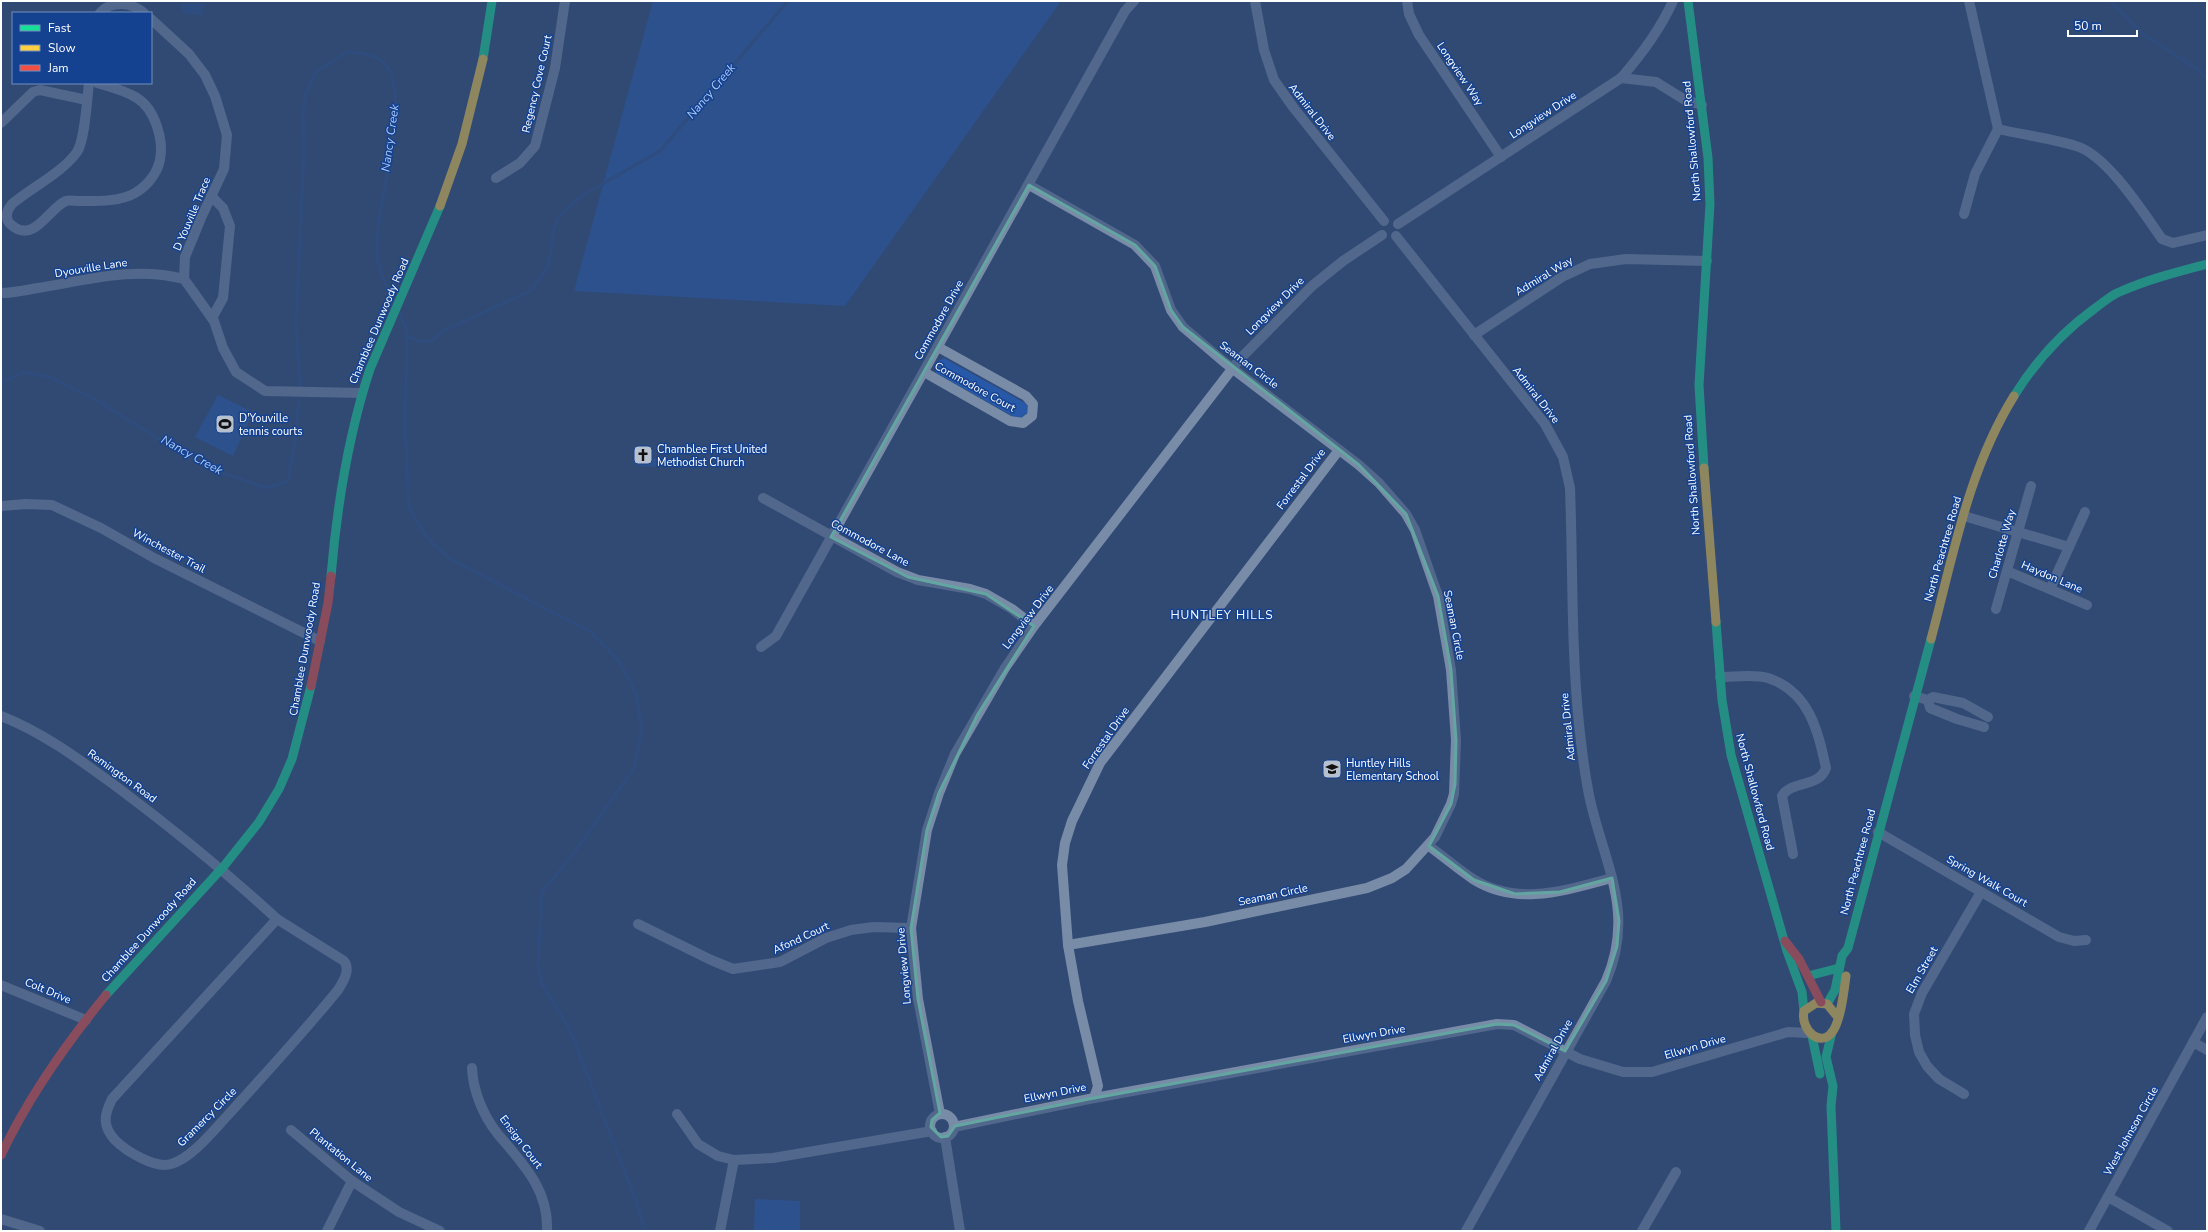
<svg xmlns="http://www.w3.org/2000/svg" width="2208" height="1232" font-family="'Nunito Sans',sans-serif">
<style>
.green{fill:#2759a8}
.water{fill:#2c4e87}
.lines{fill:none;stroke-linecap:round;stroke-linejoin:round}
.stream{stroke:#2c4e87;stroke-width:3}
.street{stroke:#788ba7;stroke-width:10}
.fast{stroke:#16e098;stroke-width:9}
.slow{stroke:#ffcf43;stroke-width:9}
.jam{stroke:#f24e42;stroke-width:9}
.marked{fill:none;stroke:#63a6a1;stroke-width:3;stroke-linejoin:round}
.labels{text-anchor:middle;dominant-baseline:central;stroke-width:3;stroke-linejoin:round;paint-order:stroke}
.street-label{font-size:11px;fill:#fff;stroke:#144291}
.poi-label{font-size:11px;fill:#fff;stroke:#144291;text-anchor:start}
.water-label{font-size:12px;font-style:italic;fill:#accaf8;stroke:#144291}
.neighbourhood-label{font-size:12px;letter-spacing:1px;fill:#fff;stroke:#144291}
</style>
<rect width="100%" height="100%" fill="#314a74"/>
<g class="green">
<polygon points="653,1 1061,1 845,306 574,291"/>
<polygon points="944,358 1025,403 1028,406 1027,413 1021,418 1016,418 936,373 934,366 936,362"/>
<polygon points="218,395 253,412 233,456 195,437"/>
<polygon points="638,457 658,459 658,467 638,466"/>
<polygon points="755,1199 800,1201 800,1231 754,1231"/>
</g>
<polygon class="water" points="204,3 203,16 182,13 181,4"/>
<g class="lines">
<g class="stream">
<polyline points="2110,1 2143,34 2197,69 2207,78"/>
<polyline points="400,314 405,325 407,336 405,422 409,508 427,538 450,559 591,632 619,661 632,685 637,698 641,726 640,740 634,768 577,849 542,892 538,966 542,984 570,1030 635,1198 645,1231"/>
<polyline points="407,336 420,342 432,341 441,332 530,291 548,268 554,228 560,215 583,195 660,151 788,1"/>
<path d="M 1,383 L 23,372 L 50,377 L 95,399 L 157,438 L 212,469 L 266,488 L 288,481 L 295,439 L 300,386 L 296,325 L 304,152 L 303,115 L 305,95 L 316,72 L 347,52 C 360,53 377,54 386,65 C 413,104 375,202 377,250 C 377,269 386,286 394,302"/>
</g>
<g class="street">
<polyline points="1255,1 1264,50 1274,80 1293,107 1384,221"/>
<polyline points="1407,1 1409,14 1419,35 1501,157"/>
<path d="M 1969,1 L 1998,129 C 2023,135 2051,138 2076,146 C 2107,155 2143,212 2162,239 L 2173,243 L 2207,235"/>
<path d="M 100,13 C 112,0 131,2 144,13"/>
<polyline points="151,19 189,54 205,75 215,96 227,135 224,169 201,218 185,257 184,279 214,321 223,348 236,372 265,391 361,393"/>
<polyline points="1621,78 1656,82 1685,100 1702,105"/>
<path d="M 89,83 C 87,99 85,140 77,152 C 63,172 31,188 12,204 C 9,208 6,212 7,217 C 7,221 11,225 14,227 C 35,242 50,207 66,201 C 69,200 75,201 78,201 C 95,201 120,202 135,193 C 147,186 157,174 160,160 C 164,140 155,109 137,98 C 125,90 110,87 97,83"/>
<polyline points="1,123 33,92 40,90 87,100"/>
<polyline points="496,178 520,163 535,146 555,68 565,1"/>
<polyline points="1029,185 1135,245 1155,266 1171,310 1183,327 1224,362 1359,465 1379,483 1406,514 1415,530 1438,596 1451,670 1456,740 1454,794 1451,804 1435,837 1406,869 1392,878 1367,888 1205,922 1068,945"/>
<polyline points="211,196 223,208 230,226 223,298 212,318"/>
<polyline points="1964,214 1975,174 1998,129"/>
<path d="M 1398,224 L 1621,78 C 1642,54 1660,30 1673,1"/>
<path d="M 1396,236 L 1545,424 L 1563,457 L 1570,488 C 1573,566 1571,646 1579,724 C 1582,752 1585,781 1592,808 C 1608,871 1634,916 1606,981 L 1466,1231"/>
<path d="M 1,293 C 13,293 26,290 38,288 C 88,280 134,266 184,279"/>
<polyline points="1474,335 1562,277 1590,264 1626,259 1707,261"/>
<polyline points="924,372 1010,421 1023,423 1032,416 1033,404 1026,396 938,347"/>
<polyline points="763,498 897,572 918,580 970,589 986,594 1012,609 1034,626"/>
<polyline points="1,506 26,504 52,505 101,528 154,558 320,641"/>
<polyline points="1964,516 2069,547"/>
<polyline points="2007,571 2087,605"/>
<polyline points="2050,589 2085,512"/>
<polyline points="1996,609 2031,486"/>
<polyline points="761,647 776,636 1125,11 1134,1"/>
<path d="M 1720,677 C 1734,677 1754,674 1768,678 C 1810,692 1818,732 1826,768 C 1819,788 1792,780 1782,796 L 1793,854"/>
<polyline points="1914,696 1928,700 1933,697 1963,703 1988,717"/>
<polyline points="1928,700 1930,708 1957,719 1984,727"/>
<path d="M 1,716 C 44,733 80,760 117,787 C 173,829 226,872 277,919"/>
<polyline points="1878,832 2059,937 2074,941 2086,940"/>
<path d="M 1429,846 C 1444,857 1458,869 1473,879 C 1517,907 1566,890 1612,878"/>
<path d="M 277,919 L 344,961 C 351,970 343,982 338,990 C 303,1033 265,1074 228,1115 C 214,1130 191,1159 171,1164 C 155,1169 126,1151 115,1140 C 102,1126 104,1115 112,1099 Z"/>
<polyline points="638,924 711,960 733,969 780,962 826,938 851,930 874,927 911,928"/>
<polyline points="1,985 86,1020"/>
<polyline points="2193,1042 2207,1050"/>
<path d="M 472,1068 C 473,1091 483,1115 497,1133 C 522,1163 549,1189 547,1231"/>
<polyline points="1964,1094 1939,1079 1927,1066 1919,1052 1915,1035 1914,1014 1922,993 1981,892"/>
<polyline points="1094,1098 1098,1086 1078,1001 1068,945 1062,865 1065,843 1072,821 1100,763 1339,450"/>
<polyline points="677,1114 698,1144 718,1156 734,1160 773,1158 932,1131"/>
<polyline points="940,1114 918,999 911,928 927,830 939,793 955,754 1005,668 1034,626 1239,360 1312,286 1343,261 1382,235"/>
<circle cx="942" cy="1126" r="12"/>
<polyline points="954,1127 1089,1099 1497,1024 1514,1025 1580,1059 1623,1072 1652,1072 1788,1032 1808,1033"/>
<polyline points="291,1130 352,1181 399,1212 440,1231"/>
<polyline points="945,1137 960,1231"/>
<polyline points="2108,1197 2168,1231"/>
<polyline points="1,1219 40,1231"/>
<polyline points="327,1231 352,1181"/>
<polyline points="720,1231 734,1160"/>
<polyline points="1642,1231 1676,1172"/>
<polyline points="2089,1231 2207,1017"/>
</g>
<g class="fast">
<polyline points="1688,1 1708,158 1710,204 1699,385 1704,468"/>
<polyline points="483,59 492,1"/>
<path d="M 2014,396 C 2035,362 2061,333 2094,309 C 2101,304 2109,297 2117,293 C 2146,280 2176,272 2207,264"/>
<path d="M 331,576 C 337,505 348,436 370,369 L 440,206"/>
<polyline points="1716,622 1722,700 1731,755 1787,951 1802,992 1804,1011"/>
<polyline points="1808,976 1839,968"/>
<polyline points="106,995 224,866 259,822 279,789 292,759 311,686"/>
<polyline points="1827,1004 1835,990 1842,956 1848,948 1931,639"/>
<polyline points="1832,1032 1826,1057 1833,1086 1831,1106 1836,1231"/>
<polyline points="1812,1036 1820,1074"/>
</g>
<g class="slow">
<polyline points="440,206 462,144 483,59"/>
<polyline points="1704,468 1716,622"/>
<path d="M 1931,639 C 1953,557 1968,470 2014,396"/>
<path d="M 1836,1015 L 1827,1004 L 1816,1003 L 1804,1011 C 1800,1030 1821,1049 1833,1031 C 1841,1019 1844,991 1846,976"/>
</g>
<g class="jam">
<polyline points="311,686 328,603 331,576"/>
<polyline points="1785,941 1799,959 1821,1002"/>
<path d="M 1,1155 C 29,1096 65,1045 106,995"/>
</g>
</g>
<path d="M0 0H2208V1232H0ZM 1029,185 L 1135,245 L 1155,266 L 1171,310 L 1183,327 L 1359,465 L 1406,514 L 1438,596 L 1451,670 L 1456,740 L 1455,784 L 1451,804 L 1429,846 L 1474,880 L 1515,894 L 1560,892 L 1612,878 L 1619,921 L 1617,946 L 1606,981 L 1565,1051 L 1514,1025 L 1497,1024 L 1089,1099 L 955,1126 L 948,1136 L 941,1137 L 931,1127 L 932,1120 L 940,1113 L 918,999 L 911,928 L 927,830 L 939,793 L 978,714 L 1034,626 L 986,594 L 908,577 L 831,537 Z" fill="#314a74" fill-opacity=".55" fill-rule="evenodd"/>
<path class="marked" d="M 1029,185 L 1135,245 L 1155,266 L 1171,310 L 1183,327 L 1359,465 L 1406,514 L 1438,596 L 1451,670 L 1456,740 L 1455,784 L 1451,804 L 1429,846 L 1474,880 L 1515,894 L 1560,892 L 1612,878 L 1619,921 L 1617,946 L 1606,981 L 1565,1051 L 1514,1025 L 1497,1024 L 1089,1099 L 955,1126 L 948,1136 L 941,1137 L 931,1127 L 932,1120 L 940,1113 L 918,999 L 911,928 L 927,830 L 939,793 L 978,714 L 1034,626 L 986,594 L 908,577 L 831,537 Z"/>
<defs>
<g id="stadium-square" transform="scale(1)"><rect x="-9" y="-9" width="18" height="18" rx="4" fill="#b7c0ce" stroke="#144291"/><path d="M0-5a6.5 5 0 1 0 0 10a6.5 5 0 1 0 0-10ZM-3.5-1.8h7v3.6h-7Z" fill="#111"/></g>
<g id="church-square" transform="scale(1)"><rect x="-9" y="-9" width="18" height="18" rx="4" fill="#b7c0ce" stroke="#144291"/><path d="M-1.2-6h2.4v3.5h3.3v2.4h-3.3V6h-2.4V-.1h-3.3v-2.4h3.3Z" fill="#111"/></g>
<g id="school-square" transform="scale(1)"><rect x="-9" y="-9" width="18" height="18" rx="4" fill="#b7c0ce" stroke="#144291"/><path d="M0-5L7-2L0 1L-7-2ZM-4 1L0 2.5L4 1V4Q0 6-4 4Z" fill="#111"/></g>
</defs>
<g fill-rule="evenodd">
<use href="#stadium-square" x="225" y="424"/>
<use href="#church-square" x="643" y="455"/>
<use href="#school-square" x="1332" y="769"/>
</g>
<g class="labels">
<g class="street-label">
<text transform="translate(1460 74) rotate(56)">Longview Way</text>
<text transform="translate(537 84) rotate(-77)">Regency Cove Court</text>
<text transform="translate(1312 112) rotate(52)">Admiral Drive</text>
<text transform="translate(1543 115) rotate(-33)">Longview Drive</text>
<text transform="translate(1692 141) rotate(-95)">North Shallowford Road</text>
<text transform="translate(192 214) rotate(-67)">D Youville Trace</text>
<text transform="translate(91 268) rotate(-9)">Dyouville Lane</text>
<text transform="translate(1544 276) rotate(-31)">Admiral Way</text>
<text transform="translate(1275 306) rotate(-45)">Longview Drive</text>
<text transform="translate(939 320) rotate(-61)">Commodore Drive</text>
<text transform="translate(379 321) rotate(-67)">Chamblee Dunwoody Road</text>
<text transform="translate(1249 365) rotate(37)">Seaman Circle</text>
<text transform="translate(975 387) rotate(29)">Commodore Court</text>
<text transform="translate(1536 395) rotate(52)">Admiral Drive</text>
<text transform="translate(1692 475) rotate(-94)">North Shallowford Road</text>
<text transform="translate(1301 479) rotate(-53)">Forrestal Drive</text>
<text transform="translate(870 543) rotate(28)">Commodore Lane</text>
<text transform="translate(2002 544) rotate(-74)">Charlotte Way</text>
<text transform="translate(1943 549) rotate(-74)">North Peachtree Road</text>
<text transform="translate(169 551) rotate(28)">Winchester Trail</text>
<text transform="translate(2052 577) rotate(23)">Haydon Lane</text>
<text transform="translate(1028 617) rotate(-53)">Longview Drive</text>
<text transform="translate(1454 625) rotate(79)">Seaman Circle</text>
<text transform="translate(305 649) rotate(-80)">Chamblee Dunwoody Road</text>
<text transform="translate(1568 727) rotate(-96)">Admiral Drive</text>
<text transform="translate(1106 738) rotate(-55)">Forrestal Drive</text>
<text transform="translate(122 776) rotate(36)">Remington Road</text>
<text transform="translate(1755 792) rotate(75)">North Shallowford Road</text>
<text transform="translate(1858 862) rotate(-75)">North Peachtree Road</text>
<text transform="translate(1987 881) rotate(30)">Spring Walk Court</text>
<text transform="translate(1273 895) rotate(-12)">Seaman Circle</text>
<text transform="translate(149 930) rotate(-48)">Chamblee Dunwoody Road</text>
<text transform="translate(801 938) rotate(-25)">Afond Court</text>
<text transform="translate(904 966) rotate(-95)">Longview Drive</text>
<text transform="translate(1922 970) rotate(-60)">Elm Street</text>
<text transform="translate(48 991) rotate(23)">Colt Drive</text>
<text transform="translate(1374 1034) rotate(-10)">Ellwyn Drive</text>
<text transform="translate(1695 1047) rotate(-16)">Ellwyn Drive</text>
<text transform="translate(1553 1050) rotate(-61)">Admiral Drive</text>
<text transform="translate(1055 1093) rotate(-11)">Ellwyn Drive</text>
<text transform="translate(207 1117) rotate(-45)">Gramercy Circle</text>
<text transform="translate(2131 1131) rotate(-61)">West Johnson Circle</text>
<text transform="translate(521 1142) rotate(53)">Ensign Court</text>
<text transform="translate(341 1155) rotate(39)">Plantation Lane</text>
</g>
<g class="poi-label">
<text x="239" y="418">D'Youville<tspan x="239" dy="13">tennis courts</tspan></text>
<text x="657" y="449">Chamblee First United<tspan x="657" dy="13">Methodist Church</tspan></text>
<text x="1346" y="763">Huntley Hills<tspan x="1346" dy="13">Elementary School</tspan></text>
</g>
<g class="water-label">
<text transform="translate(711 91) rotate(-50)">Nancy Creek</text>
<text transform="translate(390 138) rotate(-82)">Nancy Creek</text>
<text transform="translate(192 455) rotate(29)">Nancy Creek</text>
</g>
<g class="neighbourhood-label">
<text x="1222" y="615">HUNTLEY HILLS</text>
</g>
</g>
<rect width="2208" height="1232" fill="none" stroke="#ffffff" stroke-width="4"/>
<rect x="12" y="12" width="140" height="72" fill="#144291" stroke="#728ebd"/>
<rect x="20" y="25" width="20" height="6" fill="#16e098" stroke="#728ebd"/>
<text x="48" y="32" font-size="12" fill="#ffffff">Fast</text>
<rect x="20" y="45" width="20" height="6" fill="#ffcf43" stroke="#728ebd"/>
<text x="48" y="52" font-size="12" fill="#ffffff">Slow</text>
<rect x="20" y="65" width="20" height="6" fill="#f24e42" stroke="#728ebd"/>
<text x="48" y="72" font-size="12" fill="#ffffff">Jam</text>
<path d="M2068 30v6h69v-6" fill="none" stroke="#ffffff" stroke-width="2"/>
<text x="2074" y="30" font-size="12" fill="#ffffff" stroke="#144291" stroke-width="3" paint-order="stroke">50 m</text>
</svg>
